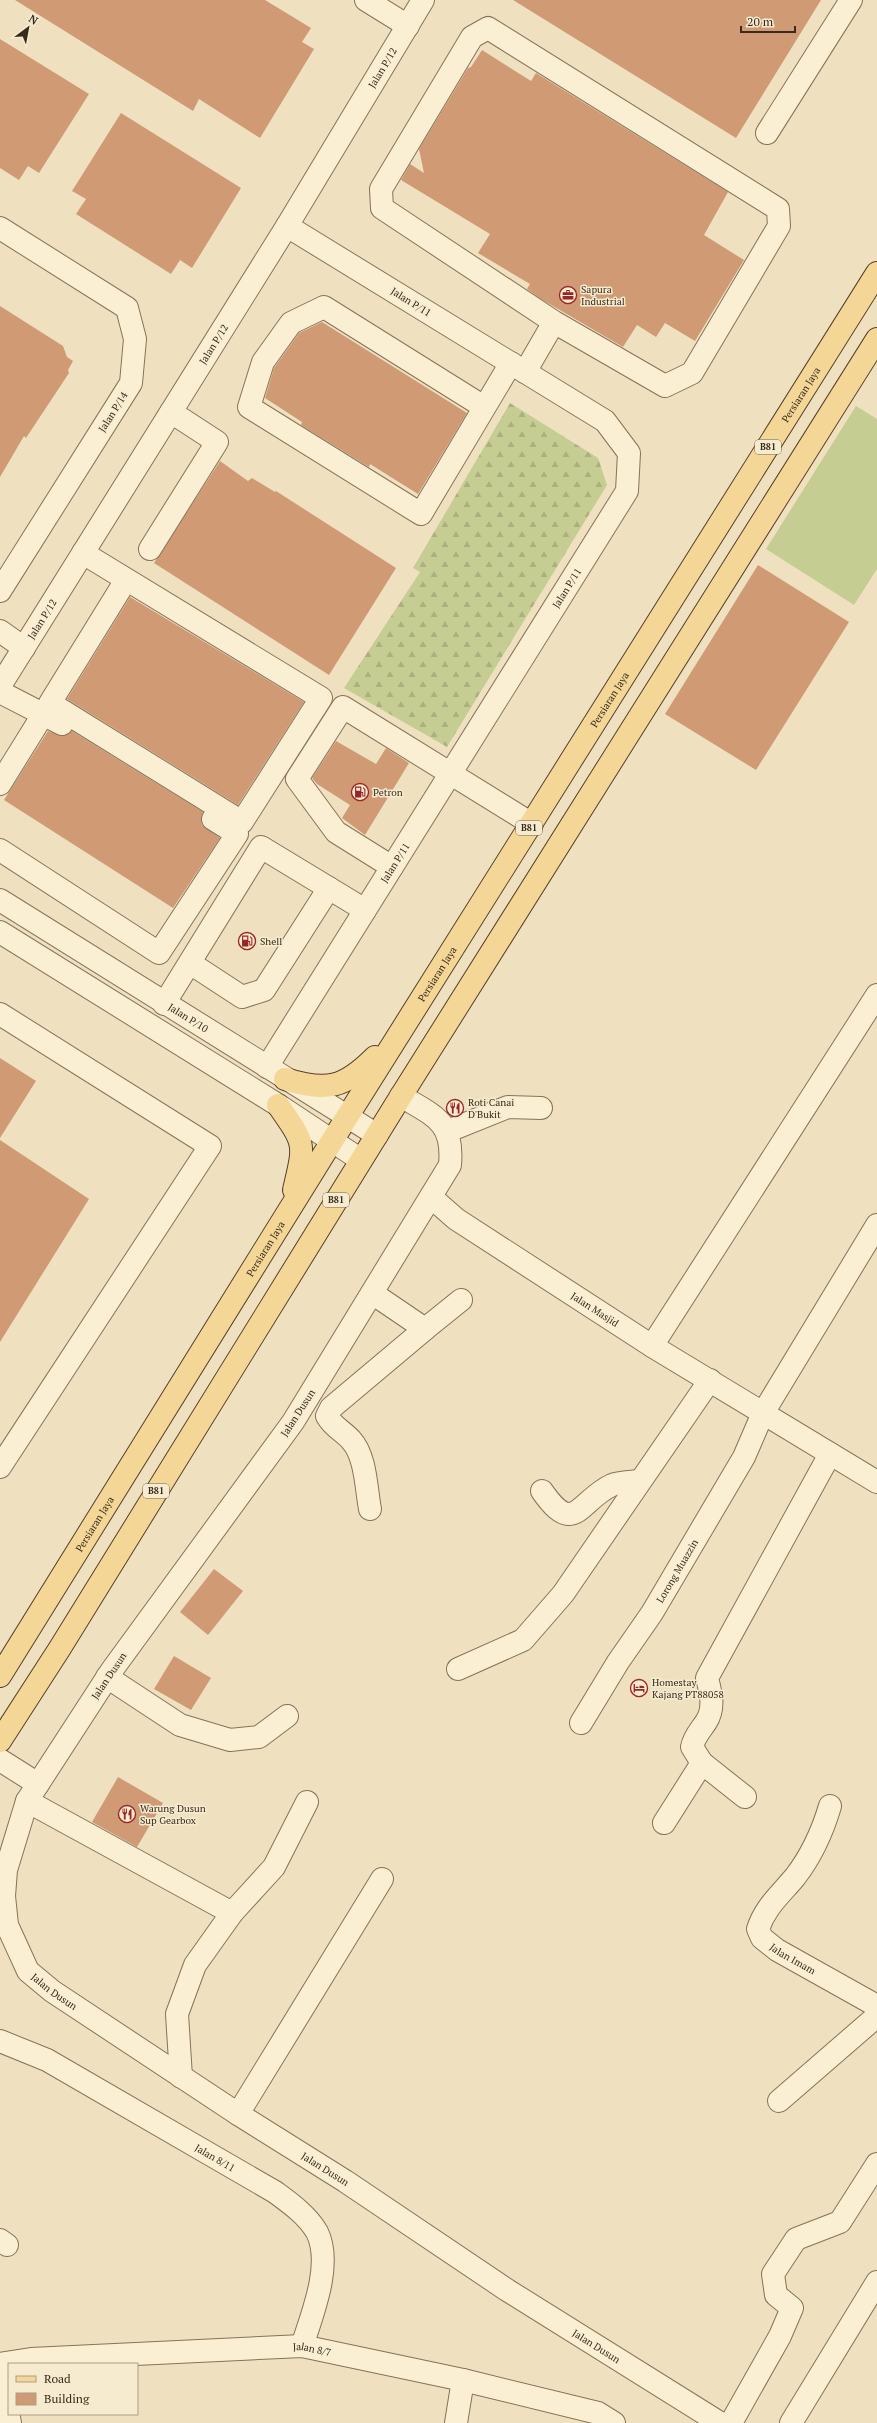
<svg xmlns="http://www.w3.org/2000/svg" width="877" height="2423" font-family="'PT Serif',serif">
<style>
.forest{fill:url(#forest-firs)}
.pitch{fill:#c6cd93}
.building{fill:#cf9a74}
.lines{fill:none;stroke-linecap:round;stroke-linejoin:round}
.minor-casing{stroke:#887257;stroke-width:24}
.major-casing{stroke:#56402c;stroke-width:24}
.minor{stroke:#faeed3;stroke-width:22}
.major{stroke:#f4d796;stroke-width:22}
.labels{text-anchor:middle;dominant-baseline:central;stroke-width:3;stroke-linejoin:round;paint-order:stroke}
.shield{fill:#f6ebcf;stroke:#716452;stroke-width:1}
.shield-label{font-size:9px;font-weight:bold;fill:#382a1c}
.street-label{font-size:10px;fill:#382a1c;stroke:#f6ebcf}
.poi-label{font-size:10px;fill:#382a1c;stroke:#f6ebcf;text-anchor:start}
</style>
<defs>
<pattern id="forest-firs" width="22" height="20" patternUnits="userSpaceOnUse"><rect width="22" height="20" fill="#c6cd93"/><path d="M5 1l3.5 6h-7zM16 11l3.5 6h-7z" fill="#abb07e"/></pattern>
</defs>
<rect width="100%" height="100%" fill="#efe1c0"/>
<polygon class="forest" points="510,403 598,458 607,485 447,747 344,688 420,572 413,568"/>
<polygon class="pitch" points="856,406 877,419 877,569 854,605 766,549"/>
<g class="building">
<polygon points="15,0 265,0 311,28 302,42 314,49 260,138 199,99 193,111"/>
<polygon points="513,0 821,0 736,138"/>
<polygon points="0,39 89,94 39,173 28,166 19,180 0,168"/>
<polygon points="482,50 531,81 536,73 728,192 704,235 744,260 695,341 665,323 656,337 637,325 623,347 541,299 527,289 530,284 478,253 490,234 401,180 410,164 424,173 419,149 468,68 471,67"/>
<polygon points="121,113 241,188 192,268 180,260 171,274 76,214 86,199 72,191"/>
<polygon points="0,306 63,346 67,357 73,361 68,370 69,373 26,438 24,436 0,477"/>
<polygon points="322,322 467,413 418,494 370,464 369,467 301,425 302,422 265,398 274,368 299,333"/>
<polygon points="220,461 248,481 252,478 275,492 276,491 396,568 329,675 154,563"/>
<polygon points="758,565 849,622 756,770 665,714"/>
<polygon points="130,597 304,702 238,805 67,699"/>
<polygon points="48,731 62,736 72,731 203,812 201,818 202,825 220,838 173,908 4,800"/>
<polygon points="336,741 376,764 386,748 409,763 365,835 342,818 350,805 317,784 312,778"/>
<polygon points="0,1058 36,1081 0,1138"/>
<polygon points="0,1140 89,1199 0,1342"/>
<polygon points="214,1569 243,1591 208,1635 180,1612"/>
<polygon points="174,1656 211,1678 191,1710 154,1689"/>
<polygon points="118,1777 163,1803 137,1847 92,1822"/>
</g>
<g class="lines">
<g class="minor-casing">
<g id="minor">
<polyline points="366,0 408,26"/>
<polyline points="767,133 851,0"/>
<polyline points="0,228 127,308 135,339 131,383 0,591"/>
<polyline points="525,372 554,322 665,386 692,373 779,226 778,209 488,28 472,37 381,189 382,208 554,322"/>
<polyline points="484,407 324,307 291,323 263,362 249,407 421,514 511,363"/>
<polyline points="150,549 217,442 171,412"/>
<polyline points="83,553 321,698 242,822 50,703 126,580"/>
<polyline points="0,631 24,648"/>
<path id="s1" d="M 0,686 L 287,226 L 423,0"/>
<polyline points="0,692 62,724"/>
<polyline points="0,784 44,713"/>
<polyline points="0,850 159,953 237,834 213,819"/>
<polyline points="392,867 336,832 297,779 343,707 532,824"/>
<path id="s2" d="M 0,900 L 377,1135"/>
<polyline points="0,932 278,1105 361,1160"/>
<polyline points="190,963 242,997 264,990 329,888"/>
<polyline points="164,1004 261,847 365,910"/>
<polyline points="0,1014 210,1146 0,1467"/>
<path id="s3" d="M 267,1067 L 627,491 L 629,453 L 605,421 L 287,226"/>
<path id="s4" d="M 401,1096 C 434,1116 454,1121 450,1165 L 293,1422 L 112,1670 L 27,1801 L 6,1870 L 4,1896 L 7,1925 L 28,1971 L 52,1991 L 238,2114 L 345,2181 L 507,2290 L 720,2423"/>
<polyline points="448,1131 508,1107 541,1108"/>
<path id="s5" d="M 431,1197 L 456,1219 L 652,1346 L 877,1482"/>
<polyline points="425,1329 461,1300"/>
<polyline points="652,1346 877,995"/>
<path d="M 542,1491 C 575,1538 578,1501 612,1485 C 619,1482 631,1482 639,1481"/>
<path d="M 370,1509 C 366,1488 366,1456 351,1440 C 343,1431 333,1427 327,1416 L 331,1408 L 425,1329 L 372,1293"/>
<polyline points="458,1669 523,1640 563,1594 710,1380"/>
<polyline points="107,1677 180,1725 230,1740 259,1737 287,1716"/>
<path id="s6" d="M 581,1723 L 618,1662 L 652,1613 L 744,1457 L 763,1413 L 877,1225"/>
<polyline points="0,1760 38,1784"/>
<polyline points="702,1763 745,1797"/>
<polyline points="27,1801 232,1913"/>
<path id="s7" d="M 830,1806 C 822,1833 812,1855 795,1877 C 781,1894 765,1907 758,1929 L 762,1938 L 777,1950 L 877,2006"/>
<path d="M 664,1823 L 702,1763 L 692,1747 C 694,1737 700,1731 706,1722 C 715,1708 711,1693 707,1678 L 830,1454"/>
<path id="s8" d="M 0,2041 L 47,2060 L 275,2192 C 290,2203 307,2215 317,2232 C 333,2264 312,2315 302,2346"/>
<polyline points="181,2077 177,2014 195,1965 232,1913 274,1867 307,1802"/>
<polyline points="779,2101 877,2016"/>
<polyline points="238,2114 382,1879"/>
<polyline points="0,2240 7,2245"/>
<path id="s9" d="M 0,2364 L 31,2359 L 302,2346 L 463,2380 L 598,2413 L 614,2423"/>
<polyline points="0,2367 10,2423"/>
<polyline points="456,2423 463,2380"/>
<polyline points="731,2423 780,2336 792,2308 776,2295 773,2274 796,2239 840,2222 877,2164"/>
<polyline points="791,2423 877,2282"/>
</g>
</g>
<g class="major-casing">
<g id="major">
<path d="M 285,1079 C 327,1092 344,1088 375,1057"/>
<path d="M 278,1105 C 306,1145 305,1143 294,1190"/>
<path id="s10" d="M 0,1676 L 332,1141 L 877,273"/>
<polyline points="0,1741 60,1648 401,1096 877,339"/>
</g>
</g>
<use href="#minor" class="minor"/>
<use href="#major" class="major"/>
</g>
<defs>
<g id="office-ring" transform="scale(0.9)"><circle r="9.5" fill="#f6ebcf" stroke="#992526" stroke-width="1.5"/><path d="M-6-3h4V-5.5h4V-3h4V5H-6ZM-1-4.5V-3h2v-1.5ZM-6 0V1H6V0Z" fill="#992526"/></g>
<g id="fuel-ring" transform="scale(0.9)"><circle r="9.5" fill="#f6ebcf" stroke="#992526" stroke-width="1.5"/><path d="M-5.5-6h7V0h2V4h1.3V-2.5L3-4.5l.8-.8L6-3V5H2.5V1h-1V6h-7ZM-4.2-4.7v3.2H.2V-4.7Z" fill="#992526"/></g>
<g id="restaurant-ring" transform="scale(0.9)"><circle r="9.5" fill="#f6ebcf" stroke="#992526" stroke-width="1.5"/><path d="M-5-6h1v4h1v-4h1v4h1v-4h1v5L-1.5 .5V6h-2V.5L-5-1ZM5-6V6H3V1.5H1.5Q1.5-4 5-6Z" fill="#992526"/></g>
<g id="hotel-ring" transform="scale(0.9)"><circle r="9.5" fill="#f6ebcf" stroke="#992526" stroke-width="1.5"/><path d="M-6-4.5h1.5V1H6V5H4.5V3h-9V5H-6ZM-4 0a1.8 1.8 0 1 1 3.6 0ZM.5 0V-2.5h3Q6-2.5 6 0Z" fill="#992526"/></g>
</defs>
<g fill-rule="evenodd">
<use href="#office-ring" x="568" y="295"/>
<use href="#fuel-ring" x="360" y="792"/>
<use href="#fuel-ring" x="247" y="941"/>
<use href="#restaurant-ring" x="455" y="1108"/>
<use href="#hotel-ring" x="639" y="1688"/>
<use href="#restaurant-ring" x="127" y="1814"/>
</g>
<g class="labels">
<g class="shield">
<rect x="755" y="440" width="26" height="14" rx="3"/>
<rect x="516" y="821" width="26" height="14" rx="3"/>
<rect x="323" y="1193" width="26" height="14" rx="3"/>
<rect x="143" y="1484" width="26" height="14" rx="3"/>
</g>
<g class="shield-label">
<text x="768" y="447">B81</text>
<text x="529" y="828">B81</text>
<text x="336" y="1200">B81</text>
<text x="156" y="1491">B81</text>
</g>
<g class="street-label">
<text stroke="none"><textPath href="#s1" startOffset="727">Jalan P/12</textPath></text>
<text transform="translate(411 302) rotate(32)">Jalan P/11</text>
<text stroke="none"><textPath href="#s1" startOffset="403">Jalan P/12</textPath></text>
<text stroke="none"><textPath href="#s10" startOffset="1511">Persiaran Jaya</textPath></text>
<text transform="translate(113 412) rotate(-58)">Jalan P/14</text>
<text stroke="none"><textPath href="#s3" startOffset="565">Jalan P/11</textPath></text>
<text stroke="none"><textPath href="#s1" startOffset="79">Jalan P/12</textPath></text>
<text stroke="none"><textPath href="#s10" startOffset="1151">Persiaran Jaya</textPath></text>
<text stroke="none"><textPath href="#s3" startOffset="241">Jalan P/11</textPath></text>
<text stroke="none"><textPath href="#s10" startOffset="827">Persiaran Jaya</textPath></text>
<text stroke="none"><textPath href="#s2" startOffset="222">Jalan P/10</textPath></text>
<text stroke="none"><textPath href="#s10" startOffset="503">Persiaran Jaya</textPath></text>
<text stroke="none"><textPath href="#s5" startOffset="199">Jalan Masjid</textPath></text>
<text transform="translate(298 1413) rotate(-57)">Jalan Dusun</text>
<text stroke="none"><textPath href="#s10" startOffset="179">Persiaran Jaya</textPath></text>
<text stroke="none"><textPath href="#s6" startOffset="180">Lorong Muazzin</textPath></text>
<text transform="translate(109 1676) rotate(-56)">Jalan Dusun</text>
<text stroke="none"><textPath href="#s7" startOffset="191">Jalan Imam</textPath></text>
<text stroke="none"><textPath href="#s4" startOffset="1068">Jalan Dusun</textPath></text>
<text stroke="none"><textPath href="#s8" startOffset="245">Jalan 8/11</textPath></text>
<text stroke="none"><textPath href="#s4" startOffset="1392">Jalan Dusun</textPath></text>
<text stroke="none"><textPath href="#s4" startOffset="1716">Jalan Dusun</textPath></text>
<text stroke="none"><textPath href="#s9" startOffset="313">Jalan 8/7</textPath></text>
</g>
<g class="poi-label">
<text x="581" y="289">Sapura<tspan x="581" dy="12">Industrial</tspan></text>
<text x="373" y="792">Petron</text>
<text x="260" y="941">Shell</text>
<text x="468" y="1102">Roti Canai<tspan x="468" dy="12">D'Bukit</tspan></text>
<text x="652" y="1682">Homestay<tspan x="652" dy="12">Kajang PT88058</tspan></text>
<text x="140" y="1808">Warung Dusun<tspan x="140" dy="12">Sup Gearbox</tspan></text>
</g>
</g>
<rect x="8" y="2363" width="130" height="52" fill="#f6ebcf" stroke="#aa9e87"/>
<rect x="16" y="2376" width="20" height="6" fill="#f4d796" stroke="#aa9e87"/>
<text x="44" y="2383" font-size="12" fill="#382a1c">Road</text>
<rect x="16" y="2393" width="20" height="12" fill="#cf9a74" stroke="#aa9e87"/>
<text x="44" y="2403" font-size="12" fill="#382a1c">Building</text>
<g transform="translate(28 28) rotate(32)" stroke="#f6ebcf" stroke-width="3" paint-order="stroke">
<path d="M0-3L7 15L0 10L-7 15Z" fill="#382a1c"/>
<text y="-6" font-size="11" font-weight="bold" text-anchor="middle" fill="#382a1c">N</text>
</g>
<path d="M741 26v6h54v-6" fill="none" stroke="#382a1c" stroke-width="2"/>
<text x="747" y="26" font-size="12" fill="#382a1c" stroke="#f6ebcf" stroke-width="3" paint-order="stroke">20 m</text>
</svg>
